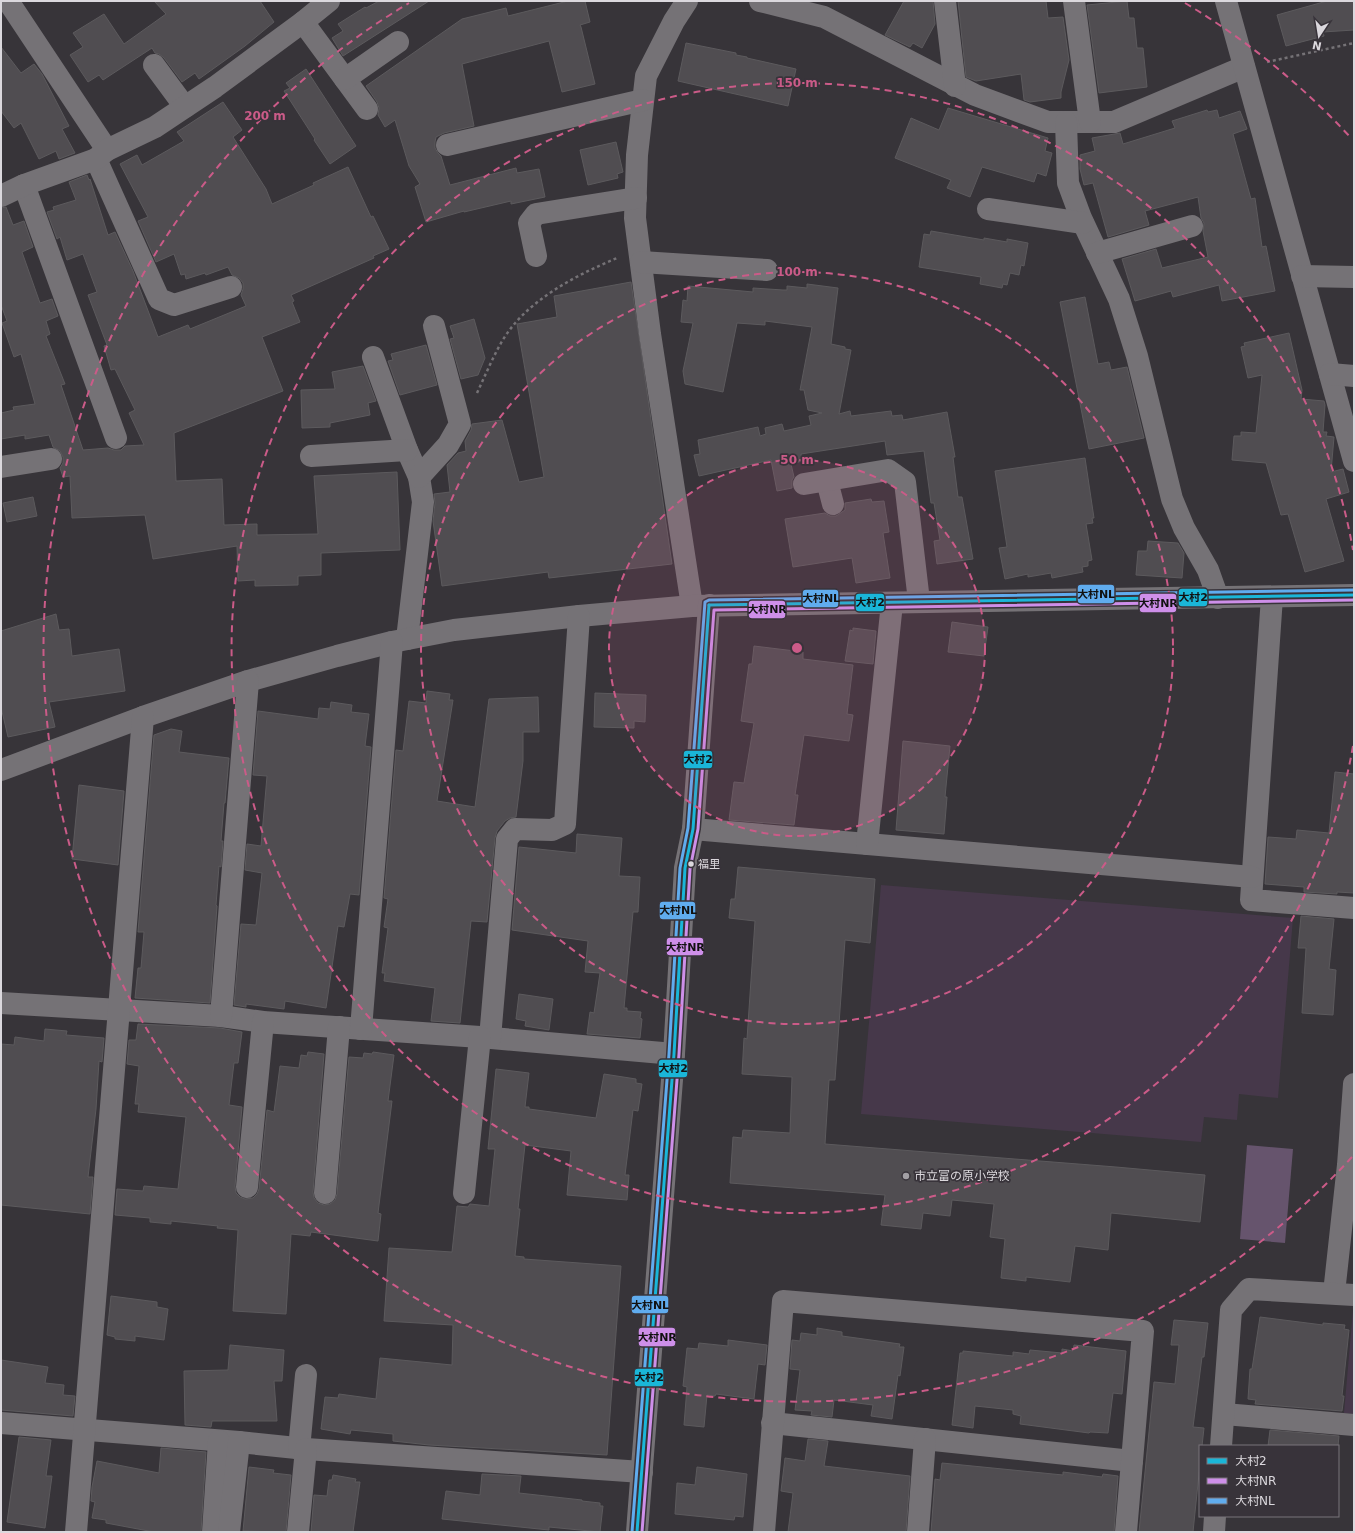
<svg xmlns="http://www.w3.org/2000/svg" width="1355" height="1533" font-family="'DejaVu Sans','Noto Sans JP',sans-serif">
<style>
.green{fill:#46384a}
.water{fill:#66546d}
.building{fill:#504d51;stroke:#5c5a5d}
.lines{fill:none;stroke-linecap:round;stroke-linejoin:round}
.path{stroke:#757276;stroke-width:2.5;stroke-dasharray:3 3;stroke-linecap:butt}
.minor{stroke:#757276;stroke-width:22}
.bus-1-casing{stroke:#38333a;stroke-width:6}
.bus-2-casing{stroke:#38333a;stroke-width:6}
.bus-3-casing{stroke:#38333a;stroke-width:6}
.bus-1{stroke:#1ab6d8;stroke-width:3}
.bus-2{stroke:#ce8fe9;stroke-width:3}
.bus-3{stroke:#60acee;stroke-width:3}
.ring{fill:none;stroke:#cb5b88;stroke-width:2;stroke-dasharray:7 5}
.bus-dot{fill:#dbd8dd;stroke:#38333a;stroke-width:1.5}
.poi-dot{fill:#a29fa4;stroke:#38333a;stroke-width:1.5}
.labels{text-anchor:middle;dominant-baseline:central;stroke-width:3.5;stroke-linejoin:round;paint-order:stroke}
.bus-label{font-size:11px;fill:#dbd8dd;stroke:#38333a;text-anchor:start}
.poi-label{font-size:12px;fill:#dbd8dd;stroke:#38333a;text-anchor:start}
.centre{fill:#cb5b88;stroke:#38333a;stroke-width:2}
.ring-label{font-size:12px;text-anchor:middle;font-weight:bold;fill:#cb5b88;stroke:#38333a;stroke-width:3.5;stroke-linejoin:round;paint-order:stroke}
.line-badge{stroke:#38333a;stroke-width:1.5}
.pale-badge-label{font-size:11px;text-anchor:middle;font-weight:bold;fill:#111}
</style>
<rect width="100%" height="100%" fill="#373439"/>
<g class="green">
<polygon points="881,885 1293,918 1278,1098 1239,1094 1237,1120 1204,1117 1201,1142 861,1114"/>
<polygon points="1353,1310 1354,1310 1354,1414 1344,1413"/>
</g>
<polygon class="water" points="1247,1145 1293,1149 1285,1243 1240,1239"/>
<g class="building">
<polygon points="154,1 260,1 274,22 245,46 199,79 195,73 182,82 164,58 159,54 155,53 152,48 103,80 99,75 88,82 70,55 83,47 73,33 104,14 124,44 166,14"/>
<polygon points="379,1 429,1 343,56 332,38 343,31 338,24 365,7 366,8"/>
<polygon points="568,1 585,1 590,22 580,25 581,27 595,84 562,92 549,41 462,64 474,126 444,133 436,137 435,142 435,148 438,153 441,156 450,185 516,168 517,173 539,169 545,197 511,204 511,201 464,212 464,211 426,222 415,187 420,184 409,166 395,120 385,127 378,115 379,108 377,102 366,86 462,19 506,8 508,16"/>
<polygon points="904,1 933,1 935,24 922,48 913,43 910,47 885,35"/>
<polygon points="958,1 1046,1 1048,18 1063,17 1069,60 1061,92 1061,98 1030,102 1024,100 1021,74 976,81 966,77"/>
<polygon points="1127,1 1129,18 1134,18 1137,48 1143,48 1147,87 1099,93 1087,5"/>
<polygon points="1327,1 1354,1 1354,30 1323,32 1324,36 1286,46 1277,15"/>
<polygon points="686,43 736,53 736,55 747,57 747,58 796,69 788,106 678,81"/>
<polygon points="1,47 21,73 34,64 42,74 69,126 62,129 75,153 59,159 56,151 39,159 21,123 14,128 1,111"/>
<polygon points="306,69 356,146 330,164 314,140 315,139 284,91 290,88 286,83"/>
<polygon points="223,102 242,130 233,137 266,189 272,204 314,185 313,183 348,167 371,217 373,216 389,249 373,256 374,258 291,295 294,301 292,302 300,322 262,337 283,391 174,433 176,481 222,479 224,525 257,524 257,535 318,534 314,476 397,472 400,550 321,553 321,575 298,576 298,585 255,586 255,580 238,581 237,546 153,559 145,515 72,518 70,476 63,477 60,468 63,463 63,457 60,451 53,447 49,435 25,439 25,435 1,439 1,413 14,410 13,407 35,404 21,354 14,357 2,323 7,321 1,305 1,208 6,207 13,225 24,221 33,247 22,252 40,303 52,299 58,316 46,321 50,334 46,336 65,384 61,385 83,450 108,448 114,450 121,450 125,446 144,445 129,413 135,410 115,369 111,370 104,346 107,345 88,295 97,292 83,254 67,260 60,237 57,239 47,212 54,210 53,207 76,200 69,182 87,175 89,180 90,179 108,235 115,232 133,271 158,337 188,325 190,329 246,306 241,295 243,289 243,283 239,278 232,275 228,267 206,275 205,273 186,279 185,274 181,275 174,254 156,262 138,221 148,217 120,164 137,155 142,165 184,141 177,132"/>
<polygon points="948,108 1048,138 1045,151 1052,153 1046,176 1037,173 1034,182 982,167 970,197 947,188 951,180 895,158 911,118 939,130"/>
<polygon points="1207,110 1208,112 1217,110 1219,118 1240,111 1247,129 1233,134 1251,199 1255,198 1262,247 1266,246 1275,291 1222,301 1219,285 1173,297 1171,291 1135,301 1122,259 1156,249 1162,268 1208,257 1203,231 1204,223 1201,218 1198,197 1145,211 1149,225 1108,237 1093,183 1084,185 1080,169 1080,155 1095,151 1092,138 1120,133 1123,144 1175,128 1172,121"/>
<polygon points="616,142 623,172 617,174 618,178 588,185 580,150"/>
<polygon points="931,231 984,240 984,238 1007,242 1007,239 1028,243 1024,266 1021,265 1019,275 1010,273 1007,285 1003,284 1002,288 980,284 981,277 919,267 924,234 930,235"/>
<polygon points="631,282 672,564 549,578 548,572 442,586 433,521 435,503 434,494 450,492 447,465 458,453 466,451 465,441 471,430 472,424 502,420 519,482 544,477 517,324 557,317 554,296"/>
<polygon points="807,284 838,288 831,344 845,347 845,349 851,350 839,414 850,411 851,416 891,411 892,416 902,415 903,420 947,412 955,457 953,457 958,497 962,497 973,559 937,564 934,541 940,540 934,503 931,503 924,451 887,455 885,441 801,454 802,461 791,464 794,477 792,480 792,488 777,491 771,460 699,476 694,455 700,454 698,440 758,427 760,436 766,434 765,428 782,424 784,431 811,425 809,416 822,413 808,410 804,390 800,390 812,327 765,321 765,325 737,323 723,392 685,384 683,371 693,323 681,322 683,300 687,301 688,286 753,292 753,288 783,290 787,290 787,286 807,288"/>
<polygon points="1085,297 1098,364 1109,362 1111,370 1127,367 1144,438 1089,449 1060,302"/>
<polygon points="474,319 485,358 478,375 461,379 450,339 454,338 450,326"/>
<polygon points="1289,333 1302,390 1301,399 1324,401 1325,405 1323,432 1327,432 1326,436 1334,437 1331,472 1343,469 1349,492 1326,499 1344,561 1305,572 1288,514 1281,515 1266,463 1232,460 1234,436 1241,436 1241,432 1256,433 1262,375 1248,378 1241,347 1245,346 1244,343"/>
<polygon points="426,345 437,385 400,395 388,361 393,360 391,354"/>
<polygon points="363,366 376,401 368,403 370,415 330,423 330,427 302,428 301,390 335,389 332,372"/>
<polygon points="1085,458 1094,518 1092,518 1093,523 1086,524 1092,560 1088,561 1088,566 1082,567 1083,572 1052,578 1051,573 1028,577 1028,574 1005,579 999,548 1007,547 995,471"/>
<polygon points="33,497 37,516 7,522 3,503"/>
<polygon points="871,499 872,502 884,501 889,532 883,533 890,578 856,583 852,558 793,567 785,519 825,513 830,516 836,516 845,510 845,503"/>
<polygon points="1148,541 1178,543 1184,553 1182,578 1136,575 1138,551 1147,551"/>
<polygon points="56,614 59,630 69,629 72,656 119,649 125,691 49,702 55,727 8,737 1,707 1,631"/>
<polygon points="952,622 988,627 984,656 948,652"/>
<polygon points="853,628 876,631 873,664 845,661 850,630 853,631"/>
<polygon points="754,646 803,652 803,659 853,665 847,714 853,715 849,741 804,735 795,795 798,795 794,825 729,820 734,782 744,783 754,723 741,721 749,664 752,664"/>
<polygon points="427,691 450,694 449,700 453,700 437,801 475,807 489,699 538,697 539,732 523,732 523,761 516,817 510,818 505,821 497,831 495,838 487,922 471,921 460,1023 431,1021 435,988 384,981 385,973 382,973 388,928 384,927 388,899 384,898 396,750 403,751 409,701 426,703"/>
<polygon points="595,693 646,695 645,722 634,721 634,728 594,727"/>
<polygon points="331,702 352,705 351,712 369,714 365,746 371,747 359,895 350,894 344,927 338,926 326,1008 285,1001 284,1009 246,1004 246,1007 234,1005 241,924 256,925 262,873 245,870 247,844 261,846 267,776 253,775 258,711 318,719 319,708 330,709"/>
<polygon points="171,729 182,731 179,752 229,758 225,803 224,803 221,841 223,841 221,867 219,866 216,905 217,906 210,1003 135,998 138,968 141,968 144,932 138,932 154,735"/>
<polygon points="903,741 950,746 945,797 947,797 944,834 896,830"/>
<polygon points="1335,772 1354,774 1354,893 1337,892 1337,894 1304,892 1304,887 1265,884 1268,837 1296,839 1297,830 1329,833"/>
<polygon points="79,785 124,791 118,865 72,859"/>
<polygon points="577,834 622,838 619,876 640,877 638,912 633,912 624,1008 627,1008 627,1011 641,1012 640,1018 642,1019 640,1038 587,1034 590,1012 594,1013 600,973 585,972 588,941 512,930 519,847 576,853"/>
<polygon points="738,867 875,879 870,943 845,940 835,1080 829,1080 825,1144 1116,1167 1205,1175 1200,1222 1111,1213 1108,1250 1075,1246 1070,1282 1026,1277 1026,1281 1001,1278 1005,1239 990,1237 994,1204 952,1200 950,1216 923,1213 921,1229 881,1225 885,1195 730,1183 733,1137 742,1138 743,1130 790,1133 792,1077 742,1074 744,1038 747,1039 755,921 729,918 731,899 735,899"/>
<polygon points="1301,916 1334,919 1329,969 1336,970 1333,1015 1302,1013 1306,948 1298,948"/>
<polygon points="519,994 553,999 549,1030 525,1026 526,1021 516,1019"/>
<polygon points="138,1024 220,1028 242,1032 238,1063 234,1063 229,1105 242,1107 235,1186 236,1193 240,1197 245,1199 253,1198 257,1194 259,1189 267,1110 274,1112 280,1066 299,1068 301,1055 307,1056 308,1052 324,1054 313,1192 314,1198 318,1203 324,1205 330,1204 335,1200 337,1194 349,1057 363,1058 364,1053 372,1054 373,1052 394,1055 388,1101 392,1101 378,1213 381,1214 378,1241 311,1232 310,1236 291,1234 286,1314 233,1311 238,1230 217,1228 218,1226 171,1221 171,1224 150,1222 150,1218 115,1215 117,1189 143,1191 144,1186 178,1189 186,1117 138,1112 139,1104 135,1104 139,1066 127,1064 129,1040 136,1040"/>
<polygon points="45,1029 67,1031 66,1035 104,1038 102,1062 99,1061 96,1109 88,1177 93,1177 90,1214 1,1205 1,1044 14,1045 15,1037 44,1041"/>
<polygon points="496,1069 529,1073 525,1107 529,1107 529,1109 596,1118 604,1074 636,1079 636,1083 642,1084 638,1111 633,1110 625,1175 629,1175 627,1200 567,1195 571,1151 525,1145 518,1209 520,1209 515,1256 524,1257 524,1259 621,1266 607,1455 429,1445 393,1441 393,1434 351,1430 350,1434 321,1429 325,1397 338,1398 339,1394 376,1399 380,1358 452,1365 453,1325 384,1321 389,1248 452,1252 457,1206 468,1207 470,1204 489,1206 495,1149 488,1149"/>
<polygon points="111,1296 157,1302 157,1307 168,1309 164,1340 135,1336 135,1341 115,1339 115,1337 107,1335"/>
<polygon points="1260,1317 1323,1325 1323,1323 1345,1325 1344,1329 1349,1330 1342,1396 1344,1396 1342,1411 1255,1404 1256,1400 1248,1399 1250,1369 1252,1369"/>
<polygon points="1174,1320 1208,1323 1204,1357 1202,1357 1193,1427 1204,1428 1202,1446 1200,1446 1200,1464 1193,1532 1139,1532 1154,1382 1175,1384 1179,1345 1171,1345"/>
<polygon points="817,1328 842,1332 842,1336 900,1344 899,1347 904,1347 900,1376 898,1375 892,1419 871,1416 873,1405 834,1400 832,1417 811,1415 812,1411 795,1410 800,1370 790,1369 792,1340 800,1341 801,1333 817,1335"/>
<polygon points="728,1340 767,1345 765,1365 758,1364 754,1399 716,1394 715,1396 707,1395 704,1427 684,1425 687,1387 683,1386 687,1348 698,1349 699,1343 728,1346"/>
<polygon points="230,1345 284,1350 282,1381 274,1381 277,1421 212,1421 211,1427 185,1425 184,1371 228,1370"/>
<polygon points="1074,1345 1126,1351 1122,1394 1113,1393 1108,1433 1090,1432 1089,1433 1020,1424 1021,1416 1013,1414 1013,1410 975,1406 973,1428 952,1425 960,1353 963,1353 963,1351 1013,1356 1013,1352 1029,1354 1030,1350 1062,1353 1062,1349 1073,1351"/>
<polygon points="1,1360 48,1367 45,1383 64,1385 63,1395 75,1396 73,1416 1,1410"/>
<polygon points="1270,1430 1339,1436 1338,1446 1268,1446"/>
<polygon points="19,1437 51,1440 46,1476 52,1476 45,1528 7,1522"/>
<polygon points="808,1439 828,1441 824,1466 910,1476 906,1532 788,1532 793,1493 781,1491 785,1458 805,1461"/>
<polygon points="161,1448 206,1452 201,1532 154,1532 106,1523 106,1520 92,1518 95,1502 91,1501 92,1487 97,1461 159,1473"/>
<polygon points="942,1463 1063,1475 1063,1472 1102,1477 1103,1474 1118,1476 1114,1532 931,1532 935,1479 940,1480"/>
<polygon points="249,1467 274,1470 273,1473 291,1475 286,1532 243,1531"/>
<polygon points="697,1467 747,1474 743,1517 735,1516 734,1520 675,1514 677,1483 695,1485"/>
<polygon points="482,1474 521,1476 519,1493 582,1500 582,1501 600,1503 600,1506 603,1506 600,1532 549,1527 549,1530 442,1519 446,1491 480,1495"/>
<polygon points="333,1475 356,1479 355,1482 360,1482 353,1532 311,1532 314,1495 327,1496 329,1480 332,1480"/>
</g>
<g class="lines">
<g class="path">
<polyline points="1267,62 1354,43"/>
<path d="M 477,393 C 485,376 492,359 501,343 C 524,302 574,276 617,258"/>
</g>
<g class="minor">
<polyline points="8,1 107,150"/>
<polyline points="687,1 674,21 646,76 637,155 635,218 650,334 692,606"/>
<polyline points="760,1 824,17 975,95 1048,122 1114,122 1244,67"/>
<polyline points="945,1 955,86"/>
<polyline points="1074,1 1090,122"/>
<polyline points="1226,1 1354,461"/>
<polyline points="303,22 367,109"/>
<polyline points="154,65 185,107"/>
<polyline points="345,79 398,42"/>
<polyline points="1066,122 1068,183 1081,218 1119,299 1137,356 1172,499 1184,528 1208,570 1218,598"/>
<polyline points="447,145 643,100"/>
<polyline points="96,159 159,299 174,305 231,287"/>
<polyline points="24,185 116,438"/>
<polyline points="1,196 24,185 96,159 107,150 155,127 215,87 303,22 329,1"/>
<polyline points="988,209 1083,223"/>
<polyline points="1097,253 1192,226"/>
<polyline points="536,256 529,223 536,214 636,198"/>
<polyline points="641,262 767,270"/>
<polyline points="1302,276 1354,277"/>
<polyline points="373,357 407,450 419,477 423,502 407,639"/>
<polyline points="1330,374 1354,376"/>
<polyline points="311,456 407,450"/>
<polyline points="1,467 51,459"/>
<polyline points="419,477 448,445 460,424 434,326"/>
<polyline points="827,481 833,504"/>
<polyline points="804,484 888,470 905,482 919,601"/>
<polyline points="1272,597 1251,900 1354,908"/>
<polyline points="1,770 143,717 248,681 337,656 392,642 454,630 579,616 692,606 1354,595"/>
<polyline points="693,829 1252,877"/>
<polyline points="867,844 892,603"/>
<polyline points="1,1003 221,1016 263,1022 480,1037 674,1054"/>
<polyline points="221,1016 248,681"/>
<polyline points="361,1029 392,642"/>
<polyline points="490,1038 507,839 515,829 552,830 565,824 579,616"/>
<polyline points="247,1187 263,1022"/>
<polyline points="325,1193 339,1027"/>
<polyline points="464,1193 480,1037"/>
<polyline points="1334,1293 1348,1165 1354,1084"/>
<polyline points="1224,1414 1354,1425"/>
<polyline points="1,1423 239,1442 306,1449 642,1472"/>
<polyline points="772,1423 1132,1461"/>
<polyline points="1221,1446 1231,1310 1249,1289 1354,1295"/>
<polyline points="299,1449 306,1375"/>
<polyline points="76,1532 143,717"/>
<polyline points="213,1532 219,1441"/>
<polyline points="229,1532 239,1442"/>
<polyline points="298,1532 306,1449"/>
<polyline points="637,1532 674,1054 685,868 693,829 709,605"/>
<polyline points="764,1532 783,1301 1143,1331 1126,1532"/>
<polyline points="918,1532 925,1439"/>
<polyline points="1214,1532 1215,1516"/>
</g>
<g class="bus-1-casing">
<g id="bus-1">
<polyline points="709,605 1354,595"/>
<polyline points="637,1532 674,1054 685,868 693,829 709,605"/>
</g>
</g>
<g class="bus-2-casing">
<polyline id="bus-2" points="642,1532 679,1054 690,869 698,829 714,610 1354,600"/>
</g>
<g class="bus-3-casing">
<polyline id="bus-3" points="632,1532 669,1054 680,868 688,828 705,602 709,600 1354,590"/>
</g>
<use href="#bus-1" class="bus-1"/>
<use href="#bus-2" class="bus-2"/>
<use href="#bus-3" class="bus-3"/>
</g>
<circle cx="797" cy="648" r="188" fill="#cb5b88" fill-opacity=".12"/>
<g class="ring">
<circle cx="797" cy="648" r="188"/>
<circle cx="797" cy="648" r="376"/>
<path d="M1353 746A565 565 0 1 1 1353 550"/>
<path d="M1352 1157A753 753 0 1 1 409 3M1185 3A753 753 0 0 1 1352 139"/>
</g>
<circle class="bus-dot" cx="691" cy="864" r="3.5"/>
<circle class="poi-dot" cx="906" cy="1176" r="4"/>
<g class="labels">
<g class="bus-label">
<text x="698" y="864">福里</text>
</g>
<g class="poi-label">
<text x="914" y="1176">市立富の原小学校</text>
</g>
</g>
<circle cx="797" cy="648" r="6" class="centre"/>
<g class="ring-label">
<text x="797" y="87">150 m</text>
<text x="265" y="120">200 m</text>
<text x="797" y="276">100 m</text>
<text x="797" y="464">50 m</text>
</g>
<g class="line-badge">
<rect x="1077" y="584" width="38" height="20" rx="4" fill="#60acee"/>
<rect x="1178" y="588" width="30" height="19" rx="4" fill="#1ab6d8"/>
<rect x="802" y="589" width="37" height="19" rx="4" fill="#60acee"/>
<rect x="855" y="593" width="30" height="19" rx="4" fill="#1ab6d8"/>
<rect x="1139" y="593" width="38" height="20" rx="4" fill="#ce8fe9"/>
<rect x="748" y="600" width="38" height="19" rx="4" fill="#ce8fe9"/>
<rect x="683" y="750" width="30" height="19" rx="4" fill="#1ab6d8"/>
<rect x="659" y="901" width="37" height="19" rx="4" fill="#60acee"/>
<rect x="666" y="937" width="38" height="19" rx="4" fill="#ce8fe9"/>
<rect x="658" y="1059" width="30" height="19" rx="4" fill="#1ab6d8"/>
<rect x="631" y="1295" width="38" height="19" rx="4" fill="#60acee"/>
<rect x="638" y="1327" width="38" height="20" rx="4" fill="#ce8fe9"/>
<rect x="634" y="1368" width="30" height="19" rx="4" fill="#1ab6d8"/>
</g>
<g class="pale-badge-label">
<text x="1096" y="598">大村NL</text>
<text x="1193" y="601">大村2</text>
<text x="821" y="602">大村NL</text>
<text x="870" y="606">大村2</text>
<text x="1158" y="607">大村NR</text>
<text x="767" y="613">大村NR</text>
<text x="698" y="763">大村2</text>
<text x="678" y="914">大村NL</text>
<text x="685" y="951">大村NR</text>
<text x="673" y="1072">大村2</text>
<text x="650" y="1309">大村NL</text>
<text x="657" y="1341">大村NR</text>
<text x="649" y="1381">大村2</text>
</g>
<rect width="1355" height="1533" fill="none" stroke="#dbd8dd" stroke-width="4"/>
<rect x="1199" y="1445" width="140" height="72" fill="#38333a" stroke="#79757b"/>
<rect x="1207" y="1458" width="20" height="6" fill="#1ab6d8" stroke="#79757b"/>
<text x="1235" y="1465" font-size="12" fill="#dbd8dd">大村2</text>
<rect x="1207" y="1478" width="20" height="6" fill="#ce8fe9" stroke="#79757b"/>
<text x="1235" y="1485" font-size="12" fill="#dbd8dd">大村NR</text>
<rect x="1207" y="1498" width="20" height="6" fill="#60acee" stroke="#79757b"/>
<text x="1235" y="1505" font-size="12" fill="#dbd8dd">大村NL</text>
<g transform="translate(1319 36) rotate(192)" stroke="#38333a" stroke-width="3" paint-order="stroke">
<path d="M0-3L7 15L0 10L-7 15Z" fill="#dbd8dd"/>
<text y="-6" font-size="11" font-weight="bold" text-anchor="middle" fill="#dbd8dd">N</text>
</g>
</svg>
